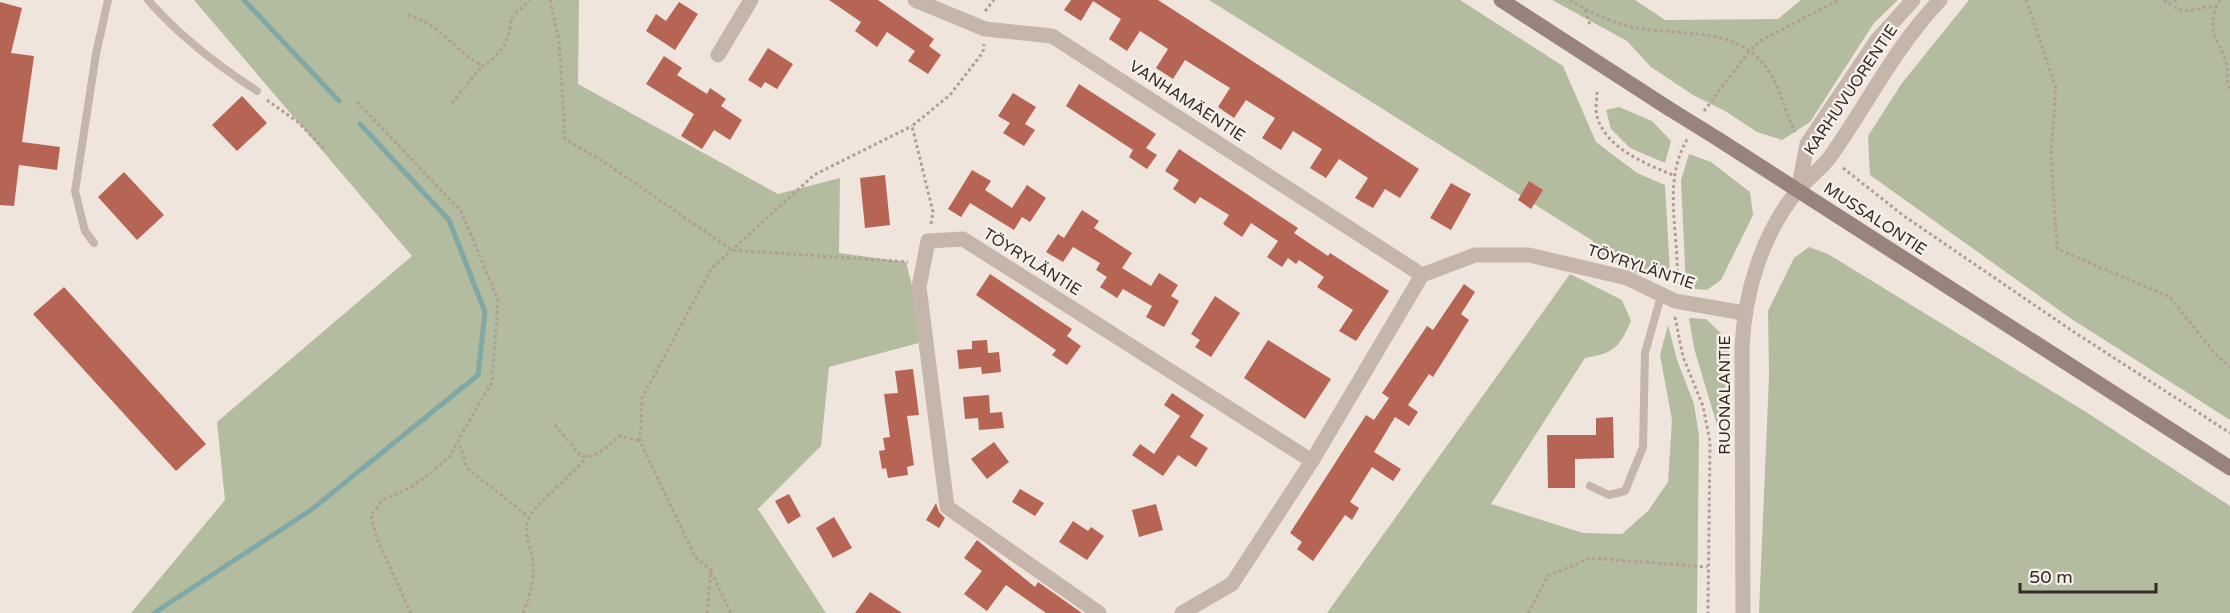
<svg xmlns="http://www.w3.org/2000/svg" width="2230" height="613" font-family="'Varela Round',sans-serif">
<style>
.green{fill:#b4bc9f}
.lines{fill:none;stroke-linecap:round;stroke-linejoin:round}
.stream{stroke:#80a8a7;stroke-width:5}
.building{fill:#b66554}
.path{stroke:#b19f95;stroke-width:3;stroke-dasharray:3 3;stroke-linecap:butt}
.service{stroke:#c5b5aa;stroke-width:8}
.minor{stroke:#c5b5aa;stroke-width:15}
.tertiary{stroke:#c5b5aa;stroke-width:15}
.secondary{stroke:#98847c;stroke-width:15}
.secondary-bridge{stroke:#98847c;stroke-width:15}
.labels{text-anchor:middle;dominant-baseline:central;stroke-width:5;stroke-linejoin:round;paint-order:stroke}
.street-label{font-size:16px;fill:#342b29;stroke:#f7efe9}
</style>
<rect width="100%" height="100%" fill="#efe5dd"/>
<g class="green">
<polygon points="194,0 579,0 578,84 778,194 840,178 839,253 906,262 926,341 829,367 821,446 758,509 826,613 131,613 225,500 217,422 412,256"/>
<polygon points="1209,0 1460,0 1563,66 1596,142 1637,173 1665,185 1670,274 1640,275 1611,261 1589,247 1593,241"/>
<polygon points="1552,0 1635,0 1665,20 1778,19 1801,0 1898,0 1874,23 1810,122 1782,140 1757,132 1725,111 1693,95 1651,67 1627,41"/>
<polygon points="1969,0 2230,0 2230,420 2070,318 1870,175 1868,136 1902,83"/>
<polygon points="1619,107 1652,121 1671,141 1665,163 1630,148 1611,129 1606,110"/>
<polygon points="1689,154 1711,162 1750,192 1753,215 1721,280 1707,290 1686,288 1681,180"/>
<polygon points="1809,247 1828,254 2086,412 2230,506 2230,613 1759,613 1769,376 1768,311 1794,258"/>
<path d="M 1570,274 L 1622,300 L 1631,321 C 1619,348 1614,353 1585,358 L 1491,504 L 1583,533 L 1622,534 L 1648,511 L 1668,482 L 1672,420 L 1660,355 L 1668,325 L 1677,360 L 1694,404 L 1699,436 L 1697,613 L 1327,613 Z"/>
<polygon points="1689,318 1706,319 1729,341 1729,364 1719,432 1694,348"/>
</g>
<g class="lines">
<g class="stream">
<polyline points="244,0 339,101"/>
<polyline points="154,613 311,510 478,375 485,312 449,220 360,124"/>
</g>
</g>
<g class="building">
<polygon points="829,0 878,0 934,39 929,46 941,55 928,74 908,61 915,51 887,32 877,47 855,31 861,22"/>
<polygon points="1071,0 1158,0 1419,169 1400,198 1385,189 1373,208 1355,198 1368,178 1339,159 1326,178 1310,168 1322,149 1293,131 1281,150 1262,138 1275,118 1246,100 1234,118 1218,107 1230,88 1185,60 1173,79 1156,68 1168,49 1140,31 1127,51 1109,39 1121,19 1093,1 1081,21 1064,10"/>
<polygon points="0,2 22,8 11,53 34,56 22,142 60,147 57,170 19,165 14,206 0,205"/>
<polygon points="679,2 698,14 675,50 646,31 656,14 666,21"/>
<polygon points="768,48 793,64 777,89 765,82 761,88 748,80"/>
<polygon points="664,56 682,68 677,75 707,94 710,88 726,99 721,106 742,120 730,140 714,130 702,149 681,136 694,114 646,84"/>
<polygon points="1079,84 1156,134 1146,148 1157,155 1147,169 1129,157 1133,150 1066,106"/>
<polygon points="1013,93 1036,107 1025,124 1035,130 1024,146 1003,133 1010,123 998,116"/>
<polygon points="242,96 267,123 237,151 212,125"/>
<polygon points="1179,149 1298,228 1294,233 1328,256 1330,253 1389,291 1356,341 1339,331 1353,310 1317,287 1324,277 1299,260 1296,264 1288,258 1282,267 1267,257 1278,241 1251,223 1242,237 1223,224 1229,215 1200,197 1195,204 1173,189 1179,180 1165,171"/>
<polygon points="972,170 991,181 985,190 1012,208 1027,185 1046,198 1030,222 1022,217 1014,230 970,203 961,217 948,209"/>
<polygon points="124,172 164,215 137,240 98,197"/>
<polygon points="885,175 890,225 865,228 860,178"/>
<polygon points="1529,181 1543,190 1531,209 1518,200"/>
<polygon points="1451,183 1471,194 1451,230 1430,218"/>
<polygon points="1082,210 1099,221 1094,228 1132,253 1122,268 1151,286 1159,273 1178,285 1171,296 1179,301 1164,327 1146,317 1152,306 1123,289 1117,298 1100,287 1107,277 1096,270 1100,263 1073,247 1063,262 1046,252 1058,234 1064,238"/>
<polygon points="990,274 1072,329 1067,336 1081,346 1067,365 1052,355 1056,350 976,295"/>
<polygon points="1464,284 1475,292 1461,314 1469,320 1433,377 1429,374 1408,405 1418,412 1409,426 1395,417 1374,452 1401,469 1393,481 1372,467 1350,502 1359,508 1352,520 1345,515 1313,561 1297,549 1302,542 1290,533 1366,415 1374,420 1389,398 1382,393 1427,326 1433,330"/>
<polygon points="64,287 206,444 176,471 33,314"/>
<polygon points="1215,296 1240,313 1211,357 1195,347 1200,340 1191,334"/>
<polygon points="987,340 988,353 999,352 1001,372 982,374 981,367 959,369 957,350 972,349 972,341"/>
<polygon points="1268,340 1331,379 1305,419 1244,378"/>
<polygon points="913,369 919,415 907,416 914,465 907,467 908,475 888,478 886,468 882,469 879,451 885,450 883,438 890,437 884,394 898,393 895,371"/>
<polygon points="1172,393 1204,415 1190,437 1208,448 1196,467 1178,455 1163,476 1132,455 1140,444 1154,454 1180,416 1164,405"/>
<polygon points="989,395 990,413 1002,412 1004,428 979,430 978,418 965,419 963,397"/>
<polygon points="1613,417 1614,458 1575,459 1575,488 1548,488 1547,435 1596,435 1596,418"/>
<polygon points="994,442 1009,462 987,479 971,459"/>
<polygon points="1020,489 1044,503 1035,516 1012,502"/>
<polygon points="789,494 801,516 788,524 775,501"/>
<polygon points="936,503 939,512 945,518 939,528 926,520"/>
<polygon points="1156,504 1163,530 1139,537 1132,510"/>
<polygon points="834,517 852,548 833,558 816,528"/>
<polygon points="1073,521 1088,531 1091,527 1104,536 1087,560 1059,542"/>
<polygon points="977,540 1035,587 1038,582 1082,613 1046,613 1006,585 987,611 964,594 982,571 964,558"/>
<polygon points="870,592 902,613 855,613"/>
</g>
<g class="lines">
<g class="path">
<polyline points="550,0 559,40 565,139 607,164 732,250 908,262"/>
<path d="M 1570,0 C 1588,11 1608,21 1628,26 C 1674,38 1732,23 1765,66 C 1780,85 1784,110 1795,132"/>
<polyline points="2026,0 2056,88 2051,153 2057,249 2170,297 2215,354 2230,367"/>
<path d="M 2164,0 C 2188,19 2191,7 2217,6"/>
<path d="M 2220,0 C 2205,30 2216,35 2226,62 C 2229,71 2225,80 2230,90"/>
<polyline points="2168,3 2178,0"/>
<polyline points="1585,10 1590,25"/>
<polyline points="985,11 994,0"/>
<path d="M 408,15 C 439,23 456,51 482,66 C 501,56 510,40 511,18 L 530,0"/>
<path d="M 1597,92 C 1597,99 1595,109 1597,116 C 1605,148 1646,164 1673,175"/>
<polyline points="267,100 299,123 324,149"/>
<polyline points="357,102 461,211 498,300 492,382 458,440 467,468 529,517"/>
<polyline points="452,103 482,66"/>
<polyline points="1704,111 1750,50 1762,40 1839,0"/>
<polyline points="1843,168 1904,216 2071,330 2230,433"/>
<polyline points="931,224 933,212 912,126 950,95 983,52 984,44"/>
<path d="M 1677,284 C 1680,234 1661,182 1688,138"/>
<polyline points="1675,317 1683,357 1703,406 1710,442 1708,613"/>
<path d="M 555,425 L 581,456 C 596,459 609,444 620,436 L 640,441"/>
<polyline points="711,572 731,613"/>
<polyline points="411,613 377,539 371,515 383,500 409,488 431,473 451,455 457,442"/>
<path d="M 523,613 C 529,597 535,581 533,563 C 532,548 522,534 529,518 C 535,503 574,475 586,457"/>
<polyline points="707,613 711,570 695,557 640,441 642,398 711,269 814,175 912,126"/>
<polyline points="1528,613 1548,576 1590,558 1707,567"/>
</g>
<g class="service">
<path d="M 148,0 C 179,36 217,65 257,91"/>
<polyline points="94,243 85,231 75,191 96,54 108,0"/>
<polyline points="1590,486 1609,495 1625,491 1643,447 1645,353 1661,296"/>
</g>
<g class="minor">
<polyline points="915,0 985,29 1052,36 1422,275"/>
<polyline points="718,55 751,0"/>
<polyline points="1099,613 947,507 919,287 928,241 963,239 1312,461"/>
<polyline points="1182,613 1232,584 1312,461 1422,275 1475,255 1529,255 1627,278 1675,301 1744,313"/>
</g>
<g class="tertiary">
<polyline points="1798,191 1807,144 1877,40 1913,0"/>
<path d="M 1743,613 L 1742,346 C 1745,291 1762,234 1798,190 C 1808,178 1821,169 1830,157 C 1867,105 1895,47 1940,0"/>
</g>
<g class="secondary">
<polyline points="1501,0 1668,108"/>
<polyline points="1718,139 2230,468"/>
</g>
<polyline class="secondary-bridge" points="1668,108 1718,139"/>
</g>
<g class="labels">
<g class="street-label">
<text transform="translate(1851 90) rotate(-56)">KARHUVUORENTIE</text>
<text transform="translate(1187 101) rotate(33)">VANHAMÄENTIE</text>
<text transform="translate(1875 219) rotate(33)">MUSSALONTIE</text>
<text transform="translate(1032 262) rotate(32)">TÖYRYLÄNTIE</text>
<text transform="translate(1641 267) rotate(18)">TÖYRYLÄNTIE</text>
<text transform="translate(1725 395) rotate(-90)">RUONALANTIE</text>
</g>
</g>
<path d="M2020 583v9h136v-9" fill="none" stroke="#342b29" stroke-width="3"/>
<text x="2029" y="583" font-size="18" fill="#342b29" stroke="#f7efe9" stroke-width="4.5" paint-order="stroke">50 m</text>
</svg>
